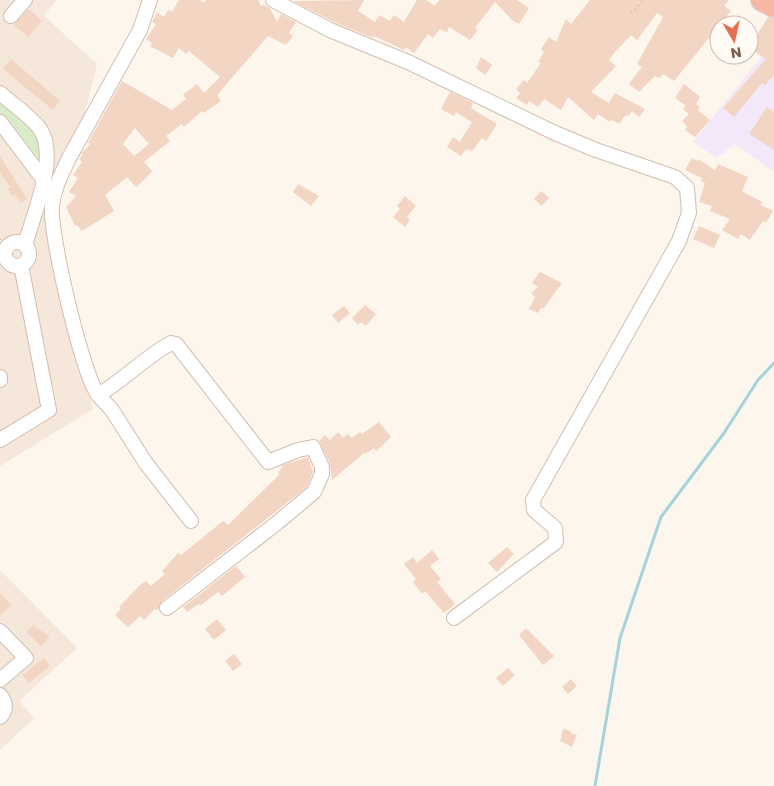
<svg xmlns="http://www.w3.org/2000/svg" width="774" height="786" font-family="Poppins,sans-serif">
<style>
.residential{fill:#f5e8da}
.education{fill:#f3e8fa}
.green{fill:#d8ecc9}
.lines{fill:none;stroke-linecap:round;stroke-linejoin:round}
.stream{stroke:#a5d3da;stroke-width:3}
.building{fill:#f3d5c3;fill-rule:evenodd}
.minor-casing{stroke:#d1beb0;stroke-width:16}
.highway-casing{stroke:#dad1cd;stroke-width:24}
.path{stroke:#d9b8a5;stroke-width:2;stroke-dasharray:1 4;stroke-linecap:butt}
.minor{stroke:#fff;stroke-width:14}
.highway{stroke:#f7b7a3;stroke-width:21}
</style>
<rect width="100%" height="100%" fill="#fdf6ec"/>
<g class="residential">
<polygon points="0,0 56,0 44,16 97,64 84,117 55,175 50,245 93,409 0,466"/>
<polygon points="0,570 77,648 19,701 34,718 0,750"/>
</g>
<polygon class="education" points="774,41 774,172 735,144 717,158 693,142"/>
<polygon class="green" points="0,95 36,128 42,157 40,164 0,115"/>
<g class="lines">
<polyline class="stream" points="595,786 620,638 661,517 724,433 758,380 774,363"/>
</g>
<g class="building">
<path d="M 179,0 L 200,0 L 204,3 L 206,0 L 258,0 L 261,6 L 264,5 L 270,8 L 277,22 L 281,14 L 296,22 L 289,33 L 293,36 L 286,45 L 268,36 L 217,95 L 221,101 L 204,113 L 202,111 L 184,127 L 182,124 L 166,136 L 170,141 L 144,162 L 152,171 L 148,176 L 136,187 L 127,177 L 105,195 L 114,211 L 82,231 L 77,225 L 75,226 L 66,207 L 76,196 L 69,192 L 78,178 L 73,175 L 82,162 L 79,159 L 83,155 L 81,154 L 90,144 L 88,143 L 122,81 L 172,110 L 186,99 L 183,95 L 197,84 L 204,93 L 220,77 L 189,51 L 186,54 L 179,48 L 173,58 L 150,46 L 152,43 L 146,39 L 156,24 L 152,22 L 157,12 L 164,17 L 168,10 L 172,12 ZM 135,128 L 149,144 L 134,156 L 123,144 Z"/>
<polygon points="364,0 358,11 375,22 379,15 390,21 394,15 404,22 417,0 426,0 435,6 439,0 517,0 529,8 519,24 513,21 495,2 475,28 478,30 470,40 449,27 447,32 440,29 433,38 428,34 414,53 406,47 404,50 374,36 373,38 334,22 293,1"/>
<polygon points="590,0 729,0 724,6 731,11 674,81 663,74 659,78 655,76 639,92 629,84 642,67 637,64 663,17 657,13 637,40 631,35 615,52 609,60 616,66 591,92 609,103 615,93 645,109 639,117 632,111 629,116 626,115 623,118 620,124 611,120 610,122 598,114 594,120 568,97 561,110 544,99 538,107 529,101 527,105 516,98 520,93 516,89 524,80 527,83 541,63 538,62 544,52 541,49 549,37 556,42 566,19 571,24"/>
<polygon points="29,9 42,21 28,37 14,25"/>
<polygon points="768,17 774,18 774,75 765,85 762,83 734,117 723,108 766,59 749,48"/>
<polygon points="481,57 492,65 485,75 476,68"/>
<polygon points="11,59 60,101 53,110 3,69"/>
<polygon points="684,84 700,97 696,104 700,107 698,110 710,120 695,137 685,130 687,126 682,121 689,114 683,109 686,106 675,98"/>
<polygon points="450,92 473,103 471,108 497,124 486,141 482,138 472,151 466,149 461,156 447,147 453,137 460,142 472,122 456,112 454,116 441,109"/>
<polygon points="767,107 774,112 774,150 749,134"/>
<polygon points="0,156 27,199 21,203 15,195 12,196 8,189 10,187 0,173"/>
<polygon points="692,158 697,161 698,159 715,170 718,164 748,177 742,191 762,202 761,205 773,211 766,223 763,221 750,240 741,234 738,239 722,230 730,219 710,211 712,206 699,202 705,183 701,181 702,178 685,170"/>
<polygon points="298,184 319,196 311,206 293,192"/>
<polygon points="541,191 549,198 542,206 534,199"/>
<polygon points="405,196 416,206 407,217 410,220 405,227 393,217 400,209 397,206"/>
<polygon points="699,226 720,235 714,248 693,239"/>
<polygon points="540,272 562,283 543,309 541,308 538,313 529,309 535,297 531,293 538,287 532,283"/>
<polygon points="365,305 376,314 366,326 361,322 358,325 352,318"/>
<polygon points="344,306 350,313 338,323 332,315"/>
<polygon points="379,422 391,437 376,451 374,448 365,454 364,453 332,480 330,463 319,441 325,435 330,440 338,432 343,438 348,434 352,438 360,432 362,434"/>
<polygon points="308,457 313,472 307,487 162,601 157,611 155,609 144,620 140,616 128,627 118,618 115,615 121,609 119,607 140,585 146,581 151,586 165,574 162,571 178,553 181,555 223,521 228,525 280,474 278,473 283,465"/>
<polygon points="507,547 514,554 497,572 488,563"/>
<polygon points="432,550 439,559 430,566 441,579 437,582 455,604 444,613 425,591 422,594 413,582 416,579 404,564 413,557 417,563"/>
<polygon points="236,566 245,577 222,596 218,592 200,606 199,604 187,612 183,607"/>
<polygon points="0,593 11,605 0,616"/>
<polygon points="217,619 226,630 214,640 205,629"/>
<polygon points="33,625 50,637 41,646 26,632"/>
<polygon points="526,628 554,656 543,665 519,635"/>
<polygon points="234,654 242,664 233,671 225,661"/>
<polygon points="44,658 50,666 29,683 22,675"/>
<polygon points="508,668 515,675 503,686 496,678"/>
<polygon points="571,679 577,686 568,694 562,687"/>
<polygon points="563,729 571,731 571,733 577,735 572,747 560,741"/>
</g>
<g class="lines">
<g class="minor-casing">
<g id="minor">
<path d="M 150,0 L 140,30 L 69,158 C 62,173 54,188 52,205 C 49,233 82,372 98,395 C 124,380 145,357 171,343 L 176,344 L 268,462 L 298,450 L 313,447 L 322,467 L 322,474 L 314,492 L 277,523 L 167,608"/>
<polyline points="273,0 330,30 408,62 555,133 596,150 675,177 687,188 689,213 679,241 533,500 534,510 555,528 556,542 454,618"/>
<polyline points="11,16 25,0"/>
<path d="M 0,93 C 11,103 32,117 40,129 C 59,157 33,215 25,245"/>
<polyline points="0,122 43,179"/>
<circle cx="17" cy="254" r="12"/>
<polyline points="0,377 0,380"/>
<polyline points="98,395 112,410 145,462 191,521"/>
<polyline points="0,440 49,410 21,265"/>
<polyline points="0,631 26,658 0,680"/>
<path d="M 0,695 C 6,702 7,710 0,717"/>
</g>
</g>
<g class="highway-casing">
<polyline id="highway" points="762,0 774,6"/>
</g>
<g class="path">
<polyline points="631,13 644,0"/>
<polyline points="0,239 7,246"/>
</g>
<use href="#minor" class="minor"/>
<use href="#highway" class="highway"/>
</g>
<g transform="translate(734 40) rotate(171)"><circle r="24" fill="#fffaf3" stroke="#cabbb1"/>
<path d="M0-4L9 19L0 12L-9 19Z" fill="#e76f51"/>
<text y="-8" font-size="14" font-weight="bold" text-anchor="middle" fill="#7a5c4d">N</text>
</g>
</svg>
